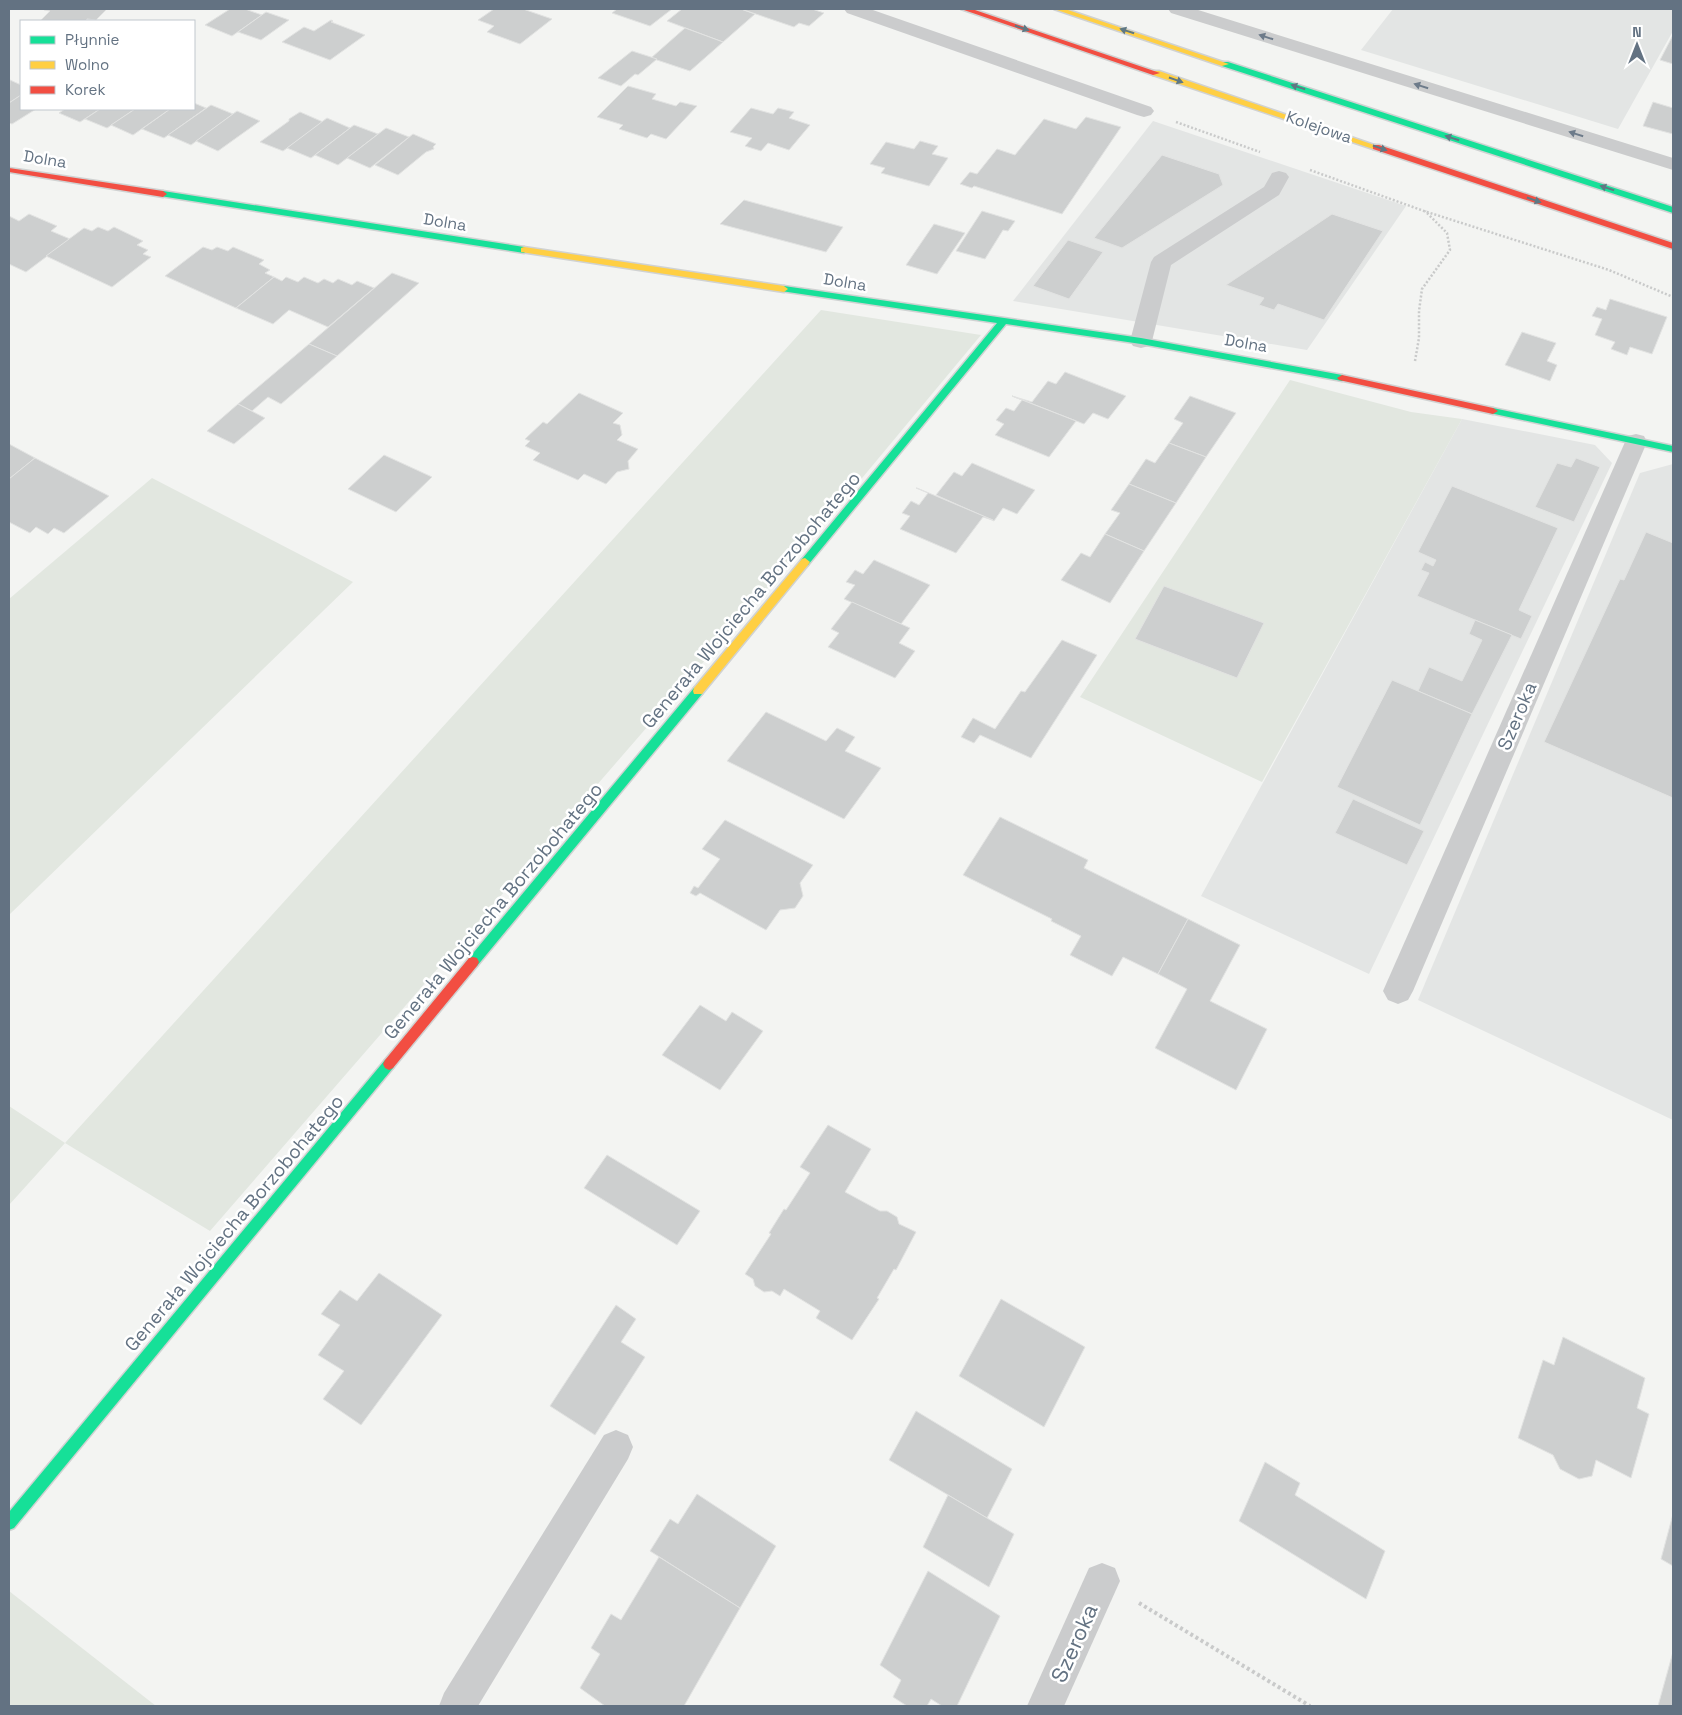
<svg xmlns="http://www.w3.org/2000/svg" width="1682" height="1715" font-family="'Space Grotesk',sans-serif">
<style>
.built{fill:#e3e5e4}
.green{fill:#e2e7e0}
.building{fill:#cdcfcf;stroke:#e2e3e2}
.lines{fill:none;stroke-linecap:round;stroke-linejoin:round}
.fast-casing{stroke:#d0d2d2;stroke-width:3}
.slow-casing{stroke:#d0d2d2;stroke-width:3}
.jam-casing{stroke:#d0d2d2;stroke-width:3}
.path-far1{stroke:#c9caca;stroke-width:2.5;stroke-dasharray:2 2;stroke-linecap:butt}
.path{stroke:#c9caca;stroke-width:4;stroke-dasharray:3 3;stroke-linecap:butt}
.lane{fill:#cbcccd;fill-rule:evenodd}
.street{fill:#cbcccd;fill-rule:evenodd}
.fast{fill:#16e098;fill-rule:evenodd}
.slow{fill:#ffcf43;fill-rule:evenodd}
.jam{fill:#f24e42;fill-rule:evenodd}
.oneway{fill:#5f7883}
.oneway2{fill:#6d7b8a}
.labels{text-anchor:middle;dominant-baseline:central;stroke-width:5;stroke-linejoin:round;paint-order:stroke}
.far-street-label{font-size:16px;fill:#637282;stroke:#fff}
.street-label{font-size:19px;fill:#637282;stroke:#fff}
.near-street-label{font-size:22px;fill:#637282;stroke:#fff}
</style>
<rect width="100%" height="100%" fill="#f3f4f2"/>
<g class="built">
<polygon points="1393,9 1673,9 1673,31 1618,129 1361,50"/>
<polygon points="1153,121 1406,206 1307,350 1013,301"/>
<polygon points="1462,419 1595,445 1612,463 1369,974 1201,896"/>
<polygon points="1673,464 1673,1120 1418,1000 1640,473"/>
</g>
<g class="green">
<polygon points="821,310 981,335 838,507 210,1231 65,1143 9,1205 9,1106 65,1143"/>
<polygon points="1290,380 1411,412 1462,419 1262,782 1080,697"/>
<polygon points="152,478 353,582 9,915 9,599"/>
<polygon points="9,1591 156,1706 9,1706"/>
</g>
<g class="building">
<polygon points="45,9 107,9 96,20 87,19 85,21 40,21 50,11 44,10"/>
<polygon points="230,9 245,9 262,15 232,36 205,25"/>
<polygon points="494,9 523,9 552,19 520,44 487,32 494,26 478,20"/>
<polygon points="617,9 672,9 650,26 612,13"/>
<polygon points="682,9 741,9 755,14 723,42 667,21"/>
<polygon points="741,9 812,9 824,13 809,26 799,23 794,27"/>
<polygon points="266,12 289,20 261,40 238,32"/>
<polygon points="331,20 333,21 331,22 365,35 330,60 282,42 304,27 314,31"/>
<polygon points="685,28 723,42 690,71 651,58"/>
<polygon points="1673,35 1673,64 1660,60"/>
<polygon points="632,51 657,59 638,75 635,74 621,86 598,78"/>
<polygon points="10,80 21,85 21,95 9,103"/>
<polygon points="628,86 656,94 652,99 676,106 680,102 697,106 666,139 651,134 647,138 619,129 623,125 597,117"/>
<polygon points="21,95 21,109 36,109 12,124 9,123 9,103"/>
<polygon points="1653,102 1673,108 1673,134 1643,126"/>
<polygon points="194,103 206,108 164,138 142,129 170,109 194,109"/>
<polygon points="211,105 233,114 191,145 168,135"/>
<polygon points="751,108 773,114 778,108 794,112 789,118 810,125 789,150 768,143 761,151 745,146 752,138 730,132"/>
<polygon points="65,109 100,109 80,122 59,113"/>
<polygon points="100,109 135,109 107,128 85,119"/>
<polygon points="135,109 170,109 133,135 111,125"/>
<polygon points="237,111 260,121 218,151 196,141"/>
<polygon points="300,112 323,122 283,151 260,142 289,121 289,119"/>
<polygon points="1086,117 1121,127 1062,214 974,186 972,188 960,184 970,172 977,174 997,149 1015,155 1044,119 1076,129"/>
<polygon points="327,118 350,128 311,158 287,148"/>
<polygon points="354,125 378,134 338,165 315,155"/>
<polygon points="386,128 409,137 370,168 347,158"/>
<polygon points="413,134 436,144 433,147 434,149 426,152 398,175 375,165"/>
<polygon points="920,141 938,146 932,154 948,158 929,186 881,173 885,168 870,164 886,142 914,149"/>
<polygon points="1162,155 1219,174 1223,185 1122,248 1094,238"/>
<polygon points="744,200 843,227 826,252 720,224"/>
<polygon points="982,211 1015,221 1008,231 1003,230 985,259 956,251"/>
<polygon points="29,214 57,226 51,231 70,239 26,272 9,264 9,216 19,221"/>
<polygon points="1332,214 1383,231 1324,320 1278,304 1274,310 1259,305 1264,298 1226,285"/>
<polygon points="934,224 965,233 937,274 906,265"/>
<polygon points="98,227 108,231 114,227 143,241 137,245 148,250 143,254 151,257 112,287 46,256 84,228 92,231"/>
<polygon points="1068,240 1103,252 1069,299 1033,286"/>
<polygon points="203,247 212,250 217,247 228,251 233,247 264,260 259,264 270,270 265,273 274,277 236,308 165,276"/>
<polygon points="392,273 419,283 337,356 309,344"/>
<polygon points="274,277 282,281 286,277 298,282 304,277 318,283 324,279 333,283 338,279 352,285 357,281 374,288 328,327 289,310 273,324 236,308"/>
<polygon points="1610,299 1667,317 1652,354 1630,347 1627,355 1611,349 1615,342 1595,335 1602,319 1592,316 1597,307 1606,310"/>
<polygon points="1522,332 1556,343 1547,361 1557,365 1550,381 1505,365"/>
<polygon points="309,344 337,356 281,404 268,397 252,411 238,404"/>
<polygon points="1065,372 1126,396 1108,419 1093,413 1084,424 1012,396 1032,402 1048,381 1056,384"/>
<polygon points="579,393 623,413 613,423 620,425 622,435 617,440 638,449 628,461 629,469 617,472 606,484 584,474 578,480 533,460 540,453 525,446 530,441 525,439 543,422 547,424"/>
<polygon points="1012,396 1076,421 1049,457 995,435 1004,424 996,420 1006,408 1014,411 1022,400"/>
<polygon points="1190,396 1236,413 1206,457 1169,443 1183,423 1174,419"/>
<polygon points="238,404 265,418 234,444 207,431"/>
<polygon points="1169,443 1206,457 1176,503 1129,484 1146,459 1155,463"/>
<polygon points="9,444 35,458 9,479"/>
<polygon points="384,455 432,477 396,512 348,489"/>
<polygon points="35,458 109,496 64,533 54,528 48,534 36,527 30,533 9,522 9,479"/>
<polygon points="1576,458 1600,467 1574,522 1535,507 1557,463 1571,467"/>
<polygon points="972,463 1035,490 1017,514 1003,508 994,521 936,495 954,472 962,476"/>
<polygon points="1129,484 1176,503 1144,551 1105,534 1120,513 1111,510"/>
<polygon points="1452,486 1558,528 1519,610 1532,616 1521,639 1417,596 1429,573 1421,570 1425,562 1433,566 1436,560 1418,552"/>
<polygon points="916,488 917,488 993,520 983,517 956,553 900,529 910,516 902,513 911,501 919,505 928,493"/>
<polygon points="1646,532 1673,543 1673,798 1544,742 1620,579 1624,580"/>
<polygon points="1105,534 1144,551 1110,603 1061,580 1081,553 1090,557"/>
<polygon points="874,560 930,585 901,624 844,599 855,585 846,582 855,570 863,574"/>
<polygon points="1164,586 1264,623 1237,678 1135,639"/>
<polygon points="852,602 910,628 899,643 915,651 895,678 828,647 839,633 831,629"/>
<polygon points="1475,620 1512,635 1472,714 1418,691 1429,667 1462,681 1482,640 1469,634"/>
<polygon points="1062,640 1097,655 1031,758 980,735 974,743 961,737 973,718 995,729 1021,691 1025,692"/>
<polygon points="1392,680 1472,714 1420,825 1337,787"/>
<polygon points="766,712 826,741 837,728 855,737 845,751 881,768 844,819 727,761"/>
<polygon points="1353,799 1424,831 1407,865 1335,833"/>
<polygon points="1000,817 1088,860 1084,868 1188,919 1158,974 1123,957 1112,976 1070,955 1081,936 1051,921 1052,919 963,875"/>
<polygon points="725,820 813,865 800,883 803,896 795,908 780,910 766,930 700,893 696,896 690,893 694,886 698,888 720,859 702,849"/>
<polygon points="1188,919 1240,945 1210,1001 1267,1029 1236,1090 1155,1048 1187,989 1158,974"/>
<polygon points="700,1005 726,1021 732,1012 763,1031 720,1090 662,1055"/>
<polygon points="828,1125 871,1149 845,1192 880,1211 887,1211 897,1217 899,1224 916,1232 896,1270 894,1269 877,1298 879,1299 852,1340 816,1318 820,1311 784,1289 780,1296 772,1291 764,1292 755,1286 753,1279 745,1274 771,1234 769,1233 784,1209 786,1210 810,1173 800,1167"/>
<polygon points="607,1155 700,1211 677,1245 584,1188"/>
<polygon points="379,1273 442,1315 361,1425 323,1399 344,1371 318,1355 340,1325 321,1314 340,1290 357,1301"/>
<polygon points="1001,1299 1085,1347 1044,1427 959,1376"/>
<polygon points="616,1305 636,1319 621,1342 645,1357 595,1435 550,1406"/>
<polygon points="1563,1337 1645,1378 1637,1408 1649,1414 1631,1478 1596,1460 1592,1476 1579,1479 1560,1469 1553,1455 1518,1438 1543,1360 1554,1365"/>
<polygon points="916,1411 1012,1469 987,1518 889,1460"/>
<polygon points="1265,1462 1300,1483 1295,1495 1385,1551 1366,1599 1239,1521"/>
<polygon points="697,1494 776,1546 740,1608 650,1551 670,1519 678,1524"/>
<polygon points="948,1495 1014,1534 989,1587 923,1547"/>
<polygon points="1673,1514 1673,1566 1661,1559"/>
<polygon points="659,1557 740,1608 684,1706 605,1706 580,1688 600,1654 591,1648 611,1614 621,1620"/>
<polygon points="928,1571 1000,1616 957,1706 942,1706 931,1699 927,1706 907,1706 893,1697 901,1680 880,1665"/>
<polygon points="1673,1652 1673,1706 1658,1706"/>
</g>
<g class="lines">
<g class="fast-casing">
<g id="fast">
<polygon points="1222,62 1228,62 1673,207 1673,213 1222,66"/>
<polygon points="163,191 524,247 528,250 524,253 160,196 159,194"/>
<polygon points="784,286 1141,338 1342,375 1347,378 1342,381 1141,344 1006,324 808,565 805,566 800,562 802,559 997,323 781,291 780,289"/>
<polygon points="1493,408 1673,446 1673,452 1490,413 1490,409"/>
<polygon points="698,687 703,691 702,694 477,966 473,967 469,966 467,962 469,958 694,688"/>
<polygon points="389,1058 393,1060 395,1064 393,1068 14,1528 9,1530 9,1512 385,1060"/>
</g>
</g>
<g class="slow-casing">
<g id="slow">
<polygon points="1054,9 1065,9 1229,64 1222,66"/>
<polygon points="1153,71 1159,71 1380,147 1373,149 1153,75"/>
<polygon points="524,247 784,286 788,289 784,292 521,252 521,248"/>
<polygon points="805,558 810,562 808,565 702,694 694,694 693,691 694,688 802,559"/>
</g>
</g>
<g class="jam-casing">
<g id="jam">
<polygon points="961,9 972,9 1160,73 1153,75"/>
<polygon points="1373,145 1379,145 1673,243 1673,249 1373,149"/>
<polygon points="9,168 163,191 167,194 163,197 9,172"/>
<polygon points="1342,375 1493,408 1498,411 1493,414 1339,380 1337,378"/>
<polygon points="473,957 477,958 479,962 477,966 393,1068 389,1070 385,1068 383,1064 385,1060 469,958"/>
</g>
</g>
<g class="path-far1">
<polyline points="1176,122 1260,152"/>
<polyline points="1310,170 1424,211 1609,270 1673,297"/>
<polyline points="1415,361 1419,338 1419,311 1422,289 1450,250 1447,233 1425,211"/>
</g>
<polyline class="path" points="1139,1603 1310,1706"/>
<g class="lane">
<polygon points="1279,171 1286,173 1289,177 1279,195 1171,265 1152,341 1149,346 1141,348 1133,346 1130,341 1151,262 1154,257 1264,187 1272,173"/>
<polygon points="616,1430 628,1435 633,1447 628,1459 478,1706 439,1706 444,1693 604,1435"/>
</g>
<g class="street">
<polygon points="844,9 870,9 1151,107 1154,111 1151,115 1144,117 1137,115 847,13"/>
<polygon points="1168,9 1195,9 1673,158 1673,170 1171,13"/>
<polygon points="1636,434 1644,436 1647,442 1413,991 1408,1000 1398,1004 1388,1000 1383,991 1625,442 1628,436"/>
<polygon points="1102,1563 1115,1568 1120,1581 1064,1706 1027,1706 1089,1568"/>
</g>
<use href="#fast" class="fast"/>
<use href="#slow" class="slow"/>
<use href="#jam" class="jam"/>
</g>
<defs><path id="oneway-solid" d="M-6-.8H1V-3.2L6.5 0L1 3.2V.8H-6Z" transform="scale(1.25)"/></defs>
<g class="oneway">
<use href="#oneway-solid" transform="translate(1022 28) rotate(19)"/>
<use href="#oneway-solid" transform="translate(1127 31) rotate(-162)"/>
<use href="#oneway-solid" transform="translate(1176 80) rotate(19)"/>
<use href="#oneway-solid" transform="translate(1298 87) rotate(-162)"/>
<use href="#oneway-solid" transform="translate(1452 138) rotate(-162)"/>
<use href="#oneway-solid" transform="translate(1380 148) rotate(19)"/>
<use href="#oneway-solid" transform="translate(1607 188) rotate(-162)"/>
<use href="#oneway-solid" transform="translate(1534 200) rotate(19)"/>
</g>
<g class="oneway2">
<use href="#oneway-solid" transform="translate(1266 37) rotate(-162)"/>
<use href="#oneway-solid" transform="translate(1421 86) rotate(-162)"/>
<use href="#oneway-solid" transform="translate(1576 134) rotate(-163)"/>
</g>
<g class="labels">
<g class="far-street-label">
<text transform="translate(1319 127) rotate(19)">Kolejowa</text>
<text transform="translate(45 159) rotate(9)">Dolna</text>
<text transform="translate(445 222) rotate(9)">Dolna</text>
<text transform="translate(845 282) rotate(9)">Dolna</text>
<text transform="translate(1246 343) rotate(10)">Dolna</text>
</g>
<g class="street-label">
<text transform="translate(751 600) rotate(-50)">Generała Wojciecha Borzobohatego</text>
<text transform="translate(1517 716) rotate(-67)">Szeroka</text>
<text transform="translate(493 911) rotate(-50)">Generała Wojciecha Borzobohatego</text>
<text transform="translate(234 1223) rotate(-50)">Generała Wojciecha Borzobohatego</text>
</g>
<g class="near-street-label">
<text transform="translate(1074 1643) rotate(-66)">Szeroka</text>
</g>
</g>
<rect width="1682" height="1715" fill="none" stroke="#637282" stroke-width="20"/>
<rect x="20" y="20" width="175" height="90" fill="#ffffff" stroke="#c1c7cd"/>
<rect x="30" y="36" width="25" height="8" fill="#16e098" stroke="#c1c7cd"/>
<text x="65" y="45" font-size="15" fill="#637282">Płynnie</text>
<rect x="30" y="61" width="25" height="8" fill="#ffcf43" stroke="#c1c7cd"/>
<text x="65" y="70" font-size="15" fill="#637282">Wolno</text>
<rect x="30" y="86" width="25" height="8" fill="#f24e42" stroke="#c1c7cd"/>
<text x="65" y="95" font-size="15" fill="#637282">Korek</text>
<g transform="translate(1637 45)" stroke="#ffffff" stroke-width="4" paint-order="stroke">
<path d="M0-4L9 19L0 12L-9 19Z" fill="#637282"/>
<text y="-8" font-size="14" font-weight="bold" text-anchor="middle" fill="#637282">N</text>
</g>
</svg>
